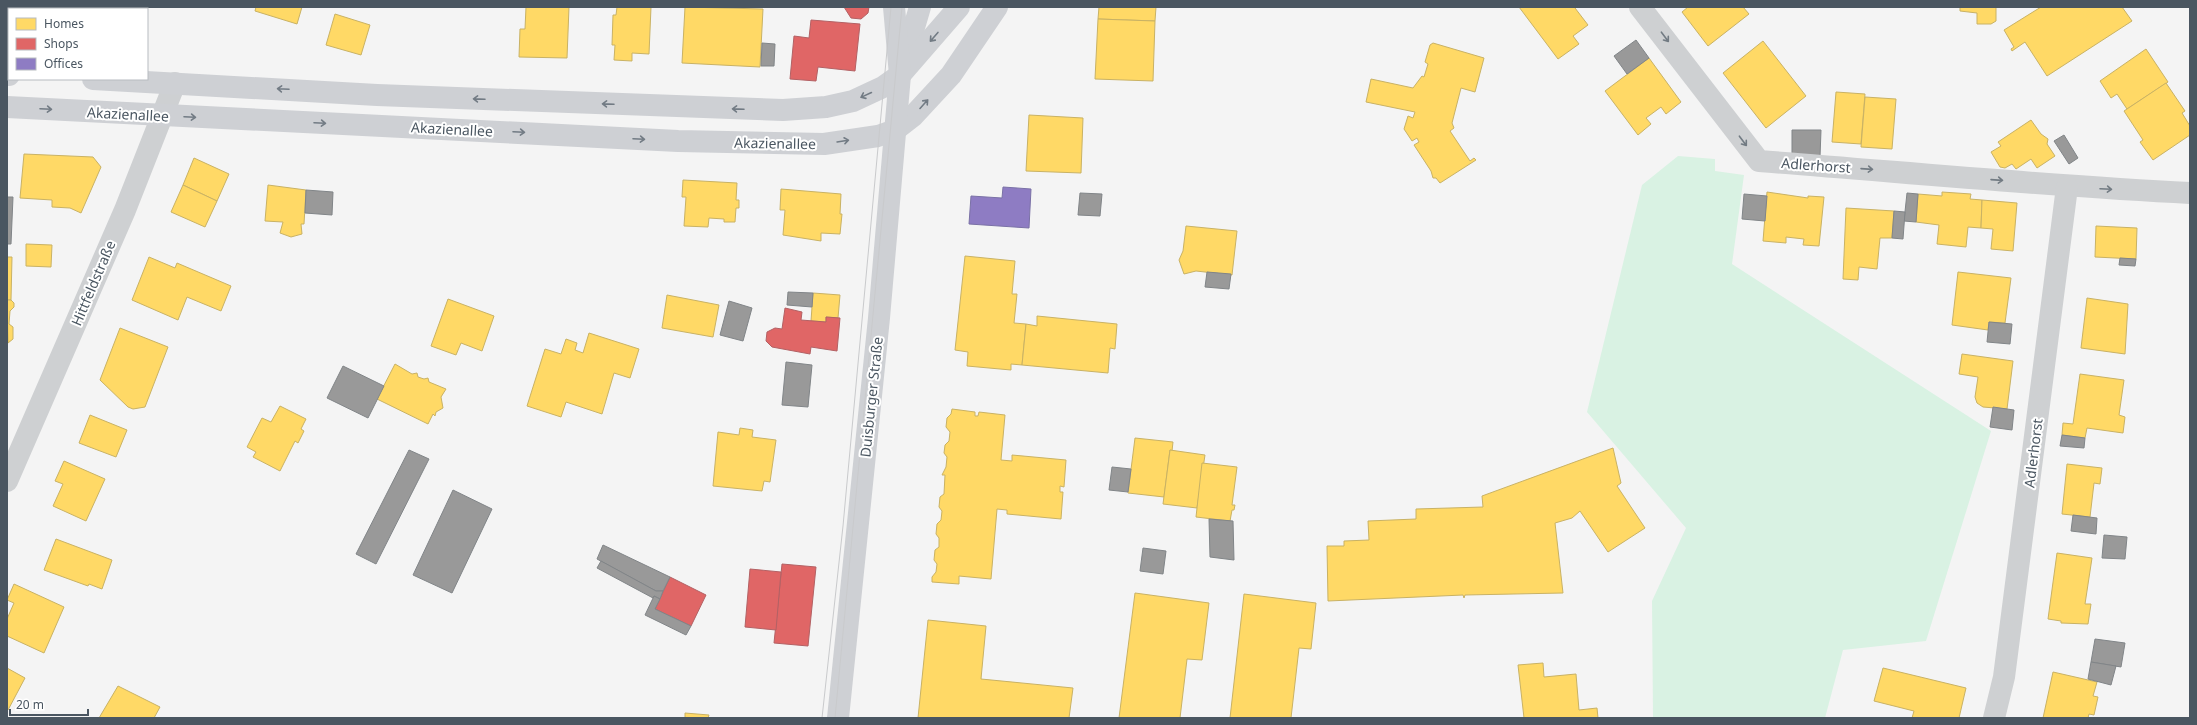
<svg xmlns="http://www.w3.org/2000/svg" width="2197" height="725" font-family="'Noto Sans',sans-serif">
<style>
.green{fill:#d9f2e3}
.homes{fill:#ffd966;stroke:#c9b264}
.shops{fill:#e06666;stroke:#b36164}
.offices{fill:#8e7cc3;stroke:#7a71a6}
.industry{fill:#999;stroke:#818588}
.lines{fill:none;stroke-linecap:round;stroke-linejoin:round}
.street{stroke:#ced0d2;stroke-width:22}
.secondary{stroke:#ced0d4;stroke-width:22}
.tram{stroke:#c9cacc;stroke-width:1}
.oneway{stroke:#727b84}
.oneway2{stroke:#727b83}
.labels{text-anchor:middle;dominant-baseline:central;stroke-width:4;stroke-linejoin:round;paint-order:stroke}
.street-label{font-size:14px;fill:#4a5661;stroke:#fff}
</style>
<rect width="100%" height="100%" fill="#f4f4f4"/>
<polygon class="green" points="1678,156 1715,159 1715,171 1744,175 1732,264 1991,431 1926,641 1843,650 1825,718 1653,718 1652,601 1686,528 1587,412 1642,185"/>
<g class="homes">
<polygon points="7,7 14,7 14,9 9,9 9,24 7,24"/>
<rect x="14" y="7" width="28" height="2"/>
<polygon points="100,7 139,7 138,9 99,9"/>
<polygon points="256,7 302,7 297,24 255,11"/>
<polygon points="526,7 569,7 567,58 519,57 520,29 525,29"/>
<polygon points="617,7 651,7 649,54 632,53 632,61 614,60 615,45 612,45 613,15 616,15"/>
<polygon points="685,7 763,9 760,67 682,63"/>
<polygon points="1099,7 1156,7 1155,21 1098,19"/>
<polygon points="1519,7 1577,7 1575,8 1588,25 1573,36 1579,44 1558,59"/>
<polygon points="1688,7 1743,7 1749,14 1708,46 1682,12"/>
<polygon points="1960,7 1996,7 1996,21 1991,24 1977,24 1977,13 1960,11"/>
<polygon points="2041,7 2122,7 2132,21 2047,76 2025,42 2012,51 2011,49 2014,47 2004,30"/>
<polygon points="335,14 370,25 361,55 326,45"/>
<polygon points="1098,19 1155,21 1153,81 1095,79"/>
<polygon points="1763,41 1806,96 1766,128 1723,73"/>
<polygon points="1433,43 1484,58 1475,92 1461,88 1452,123 1454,128 1450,131 1470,161 1474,158 1476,160 1440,183 1436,178 1433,178 1431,171 1414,145 1419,142 1417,138 1412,141 1404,129 1408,116 1413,118 1415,112 1366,102 1371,79 1413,88 1422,76 1424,77 1428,64 1425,62 1430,45"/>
<polygon points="2146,49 2168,82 2127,109 2117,94 2111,98 2100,81"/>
<polygon points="1649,58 1681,102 1666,114 1661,107 1646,118 1651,124 1638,135 1605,91"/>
<polygon points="2166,83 2185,111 2182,113 2190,126 2190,135 2153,160 2140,142 2143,140 2124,111"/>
<polygon points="1836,92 1865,94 1861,144 1832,142"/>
<polygon points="1865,97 1896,99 1892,149 1861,147"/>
<polygon points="1029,115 1083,118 1081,173 1026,171"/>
<polygon points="2031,120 2041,134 2048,139 2047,144 2055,156 2037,168 2031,159 2016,169 2012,164 2005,168 2000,167 1991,152 2001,146 1998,142"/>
<polygon points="24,154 93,157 101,167 81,213 70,208 52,207 52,200 20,198"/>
<polygon points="194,158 229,174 217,201 183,185"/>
<polygon points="683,180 737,183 736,200 739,200 739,208 736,208 735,222 724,222 724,219 709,218 708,227 684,226 686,197 682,197"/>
<polygon points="183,185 217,201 205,227 171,212"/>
<polygon points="268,185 306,190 304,224 301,224 302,234 291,237 280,233 283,222 265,221"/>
<polygon points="781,189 841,194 840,214 842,214 840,234 821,233 821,241 783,235 785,210 780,210"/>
<polygon points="1767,192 1808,198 1808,196 1824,197 1819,246 1803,245 1804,239 1786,237 1786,243 1763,241"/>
<polygon points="1942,192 1971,194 1970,199 1982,200 1981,228 1968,227 1966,247 1937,244 1939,225 1916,222 1918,194 1942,196"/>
<polygon points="1982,200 2017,203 2013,251 1991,249 1993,229 1981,228"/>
<polygon points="1846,208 1894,211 1892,238 1880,238 1877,269 1859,267 1858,280 1843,279"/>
<polygon points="1186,226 1237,231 1232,275 1196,271 1184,274 1179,260 1183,251"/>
<polygon points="2096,226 2137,228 2136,259 2095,257"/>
<polygon points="26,244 52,245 51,267 26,266"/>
<polygon points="965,256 1015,261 1012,294 1017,294 1014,323 1026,324 1022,365 1011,364 1011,370 967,366 968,352 955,350"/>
<polygon points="7,257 12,257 11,300 7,300"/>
<polygon points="149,257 175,268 177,263 231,286 221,311 187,297 178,320 132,300"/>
<polygon points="1958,272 2011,278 2005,323 1989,322 1988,330 1952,325"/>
<polygon points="813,293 840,295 838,318 826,317 826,322 811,321"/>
<polygon points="667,295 719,305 713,337 662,328"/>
<polygon points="2087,298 2128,304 2125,354 2081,348"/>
<polygon points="448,299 494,316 482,351 461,343 456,355 431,346"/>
<polygon points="7,300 11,300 14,303 14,307 10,311 9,324 13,327 13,339 8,343"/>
<polygon points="1037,316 1117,324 1115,349 1110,348 1108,373 1022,365 1026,324 1037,326"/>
<polygon points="120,328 168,347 145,407 133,409 128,407 100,380"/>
<polygon points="589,333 639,349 630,378 614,373 602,414 566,402 561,417 527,406 545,349 561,354 566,339 577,343 575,350 583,353"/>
<polygon points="1962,354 2013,361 2007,409 1983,407 1977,403 1975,397 1978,377 1959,374"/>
<polygon points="395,364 412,374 417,373 418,377 424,379 428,378 429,382 446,389 441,397 443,408 436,412 435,416 433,414 428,424 377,399"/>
<polygon points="2080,374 2124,380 2119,415 2125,417 2123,433 2087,428 2085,438 2062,435 2063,423 2073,424"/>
<polygon points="280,406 306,419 301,429 304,431 298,443 295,441 280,471 253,457 256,452 247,447 262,418 271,422"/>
<polygon points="952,409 975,412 975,416 978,416 979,412 1005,415 1001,460 1012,461 1012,455 1066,460 1064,487 1060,486 1060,492 1063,492 1061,519 1007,514 1007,510 997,509 991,579 959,576 959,584 932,582 932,577 936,572 937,564 934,560 935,550 939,547 939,538 936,534 937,524 941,520 942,511 939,507 940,497 944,494 945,475 942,475 946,467 947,457 944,453 945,445 949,441 950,432 946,427 947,418 951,414"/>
<polygon points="90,415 127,430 116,457 79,443"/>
<polygon points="740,428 753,430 752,437 776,440 770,482 764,481 762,491 713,486 718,432 739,435"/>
<polygon points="1135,438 1173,442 1172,451 1170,450 1164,497 1128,493"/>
<polygon points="1613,448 1621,483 1617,486 1645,528 1608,552 1580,511 1572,518 1555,523 1563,593 1465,595 1464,598 1463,595 1328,601 1327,546 1344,546 1344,541 1369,540 1368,521 1416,519 1416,509 1483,507 1482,496"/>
<polygon points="1170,450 1205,455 1197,508 1163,504"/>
<polygon points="64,461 105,479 86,521 53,506 63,484 55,481"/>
<polygon points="1202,463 1237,467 1232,505 1235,505 1234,510 1232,510 1230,521 1196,517"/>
<polygon points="2067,464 2102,468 2100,484 2094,483 2090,517 2062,514"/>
<polygon points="56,539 112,560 102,589 89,584 88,586 44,570"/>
<polygon points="2057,553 2092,558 2085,604 2091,604 2088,624 2061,623 2061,621 2048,619"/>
<polygon points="14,584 64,607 44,653 7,636 7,619 14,603 7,600"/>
<polygon points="1135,593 1209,603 1202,660 1187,659 1180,718 1119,718"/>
<polygon points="1244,594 1316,603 1311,649 1299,648 1291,718 1230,718"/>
<polygon points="928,620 986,626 981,679 1073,688 1069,718 918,718"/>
<polygon points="1543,663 1544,677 1576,674 1579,710 1597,708 1598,718 1524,718 1518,665"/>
<polygon points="7,668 25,678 8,710 7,710"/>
<polygon points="1883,668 1966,688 1959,718 1912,718 1914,711 1874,701"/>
<polygon points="2053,672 2097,682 2093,696 2098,697 2094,715 2089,714 2088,718 2043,718"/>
<polygon points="118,686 160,707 154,718 99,718"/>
<polygon points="685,713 709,715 708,718 685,718"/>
</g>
<g class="shops">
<polygon points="844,7 869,7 868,13 861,19 851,18"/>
<polygon points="811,20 860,24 855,71 818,67 816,81 790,79 794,36 809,38"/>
<polygon points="785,308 802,312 801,320 826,322 826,317 840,318 837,351 811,347 810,354 772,347 766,341 767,332 775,328 782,329"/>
<polygon points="782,564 816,567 808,646 774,643"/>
<polygon points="750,569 781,572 776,630 745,627"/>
<polygon points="670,577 706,595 691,626 655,609"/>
</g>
<polygon class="offices" points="1003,187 1031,189 1029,228 969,224 971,196 1002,198"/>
<g class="industry">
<polygon points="1636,40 1649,58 1627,74 1614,56"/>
<polygon points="762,43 775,44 774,66 761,66"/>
<polygon points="1792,130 1821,130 1820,157 1792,154"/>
<polygon points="2064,135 2078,158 2069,164 2054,141"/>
<polygon points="306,190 333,192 332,215 305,213"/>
<polygon points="1080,193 1102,194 1100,216 1078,215"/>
<polygon points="1907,193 1918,194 1916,222 1904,221"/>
<polygon points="1744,194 1767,196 1765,221 1742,219"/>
<polygon points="7,197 13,197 11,244 7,244"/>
<polygon points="1894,211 1905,212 1903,239 1892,238"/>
<polygon points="2120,258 2136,259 2135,266 2119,265"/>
<polygon points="1207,272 1231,274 1229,289 1205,287"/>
<polygon points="788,292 813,293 812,307 787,305"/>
<polygon points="729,301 752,308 743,341 720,335"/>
<polygon points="1989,322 2012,324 2010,344 1987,342"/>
<polygon points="786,362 812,365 808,407 782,405"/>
<polygon points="343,366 384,386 368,418 327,398"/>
<polygon points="1993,407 2014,410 2012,430 1990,427"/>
<polygon points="2062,435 2085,438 2084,448 2060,446"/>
<polygon points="409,450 429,459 376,564 356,554"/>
<polygon points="1112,467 1131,469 1128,492 1109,490"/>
<polygon points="453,490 492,509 452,593 413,575"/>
<polygon points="2073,515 2097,518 2096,534 2071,531"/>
<polygon points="1209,519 1233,521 1234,560 1210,557"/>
<polygon points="2104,535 2127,537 2125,559 2102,558"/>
<polygon points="603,545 670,577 663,591 656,591 597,559"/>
<polygon points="1143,548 1166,551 1163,574 1140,571"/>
<polygon points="601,561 656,591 663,591 660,599 654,596 653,598 597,568"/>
<polygon points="654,596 660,599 655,609 691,626 686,635 645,615"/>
<polygon points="2095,639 2125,643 2121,667 2091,662"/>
<polygon points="2091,662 2116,666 2111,685 2088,679"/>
</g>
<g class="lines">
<g class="street">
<path d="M 1640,7 L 1759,161 C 1903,172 2046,186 2190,193"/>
<polyline points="7,481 125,210 175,83"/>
<polyline points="1994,718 2004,677 2067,187"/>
</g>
<g class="secondary">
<polyline points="903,65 920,7"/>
<polyline points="7,75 9,75"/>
<polyline points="93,79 377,95 783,110 826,107 853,101 883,87 900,75 959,7"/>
<polyline points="7,107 678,141 824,144 878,136 895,130 913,116 951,75 997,7"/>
<polyline points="838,718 879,318 900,75 894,7"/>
</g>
<g class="tram">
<polyline points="822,718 843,526 891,7"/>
<polyline points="835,718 902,7"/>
</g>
</g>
<defs><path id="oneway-shaft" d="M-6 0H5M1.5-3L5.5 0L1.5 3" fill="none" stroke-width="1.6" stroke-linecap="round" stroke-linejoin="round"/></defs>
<g class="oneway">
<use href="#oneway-shaft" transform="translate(934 37) rotate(131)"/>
<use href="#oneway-shaft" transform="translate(283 89) rotate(-177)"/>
<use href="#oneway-shaft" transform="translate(866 95) rotate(155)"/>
<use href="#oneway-shaft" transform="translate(479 99) rotate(-178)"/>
<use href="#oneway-shaft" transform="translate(608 104) rotate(-178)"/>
<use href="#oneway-shaft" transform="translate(924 104) rotate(-48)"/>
<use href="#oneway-shaft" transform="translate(46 109) rotate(3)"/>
<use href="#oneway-shaft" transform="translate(738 109) rotate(-178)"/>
<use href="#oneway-shaft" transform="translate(190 117) rotate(3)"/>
<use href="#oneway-shaft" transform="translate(320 123) rotate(3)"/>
<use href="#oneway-shaft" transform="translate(519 132) rotate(3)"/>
<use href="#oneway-shaft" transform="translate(639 139) rotate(3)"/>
<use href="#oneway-shaft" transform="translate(843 141) rotate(-9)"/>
</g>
<g class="oneway2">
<use href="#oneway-shaft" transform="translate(1665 37) rotate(53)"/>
<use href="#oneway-shaft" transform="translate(1743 141) rotate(53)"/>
<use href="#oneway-shaft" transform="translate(1867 169) rotate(4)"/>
<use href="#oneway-shaft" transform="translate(1997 180) rotate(4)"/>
<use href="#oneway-shaft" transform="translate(2106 189) rotate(3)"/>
</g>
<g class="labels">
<g class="street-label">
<text transform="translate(128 114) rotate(3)">Akazienallee</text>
<text transform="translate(452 129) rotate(3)">Akazienallee</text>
<text transform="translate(775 143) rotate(1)">Akazienallee</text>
<text transform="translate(1816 165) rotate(4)">Adlerhorst</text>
<text transform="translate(93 283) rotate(-67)">Hittfeldstraße</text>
<text transform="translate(871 397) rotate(-84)">Duisburger Straße</text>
<text transform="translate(2033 453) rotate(-83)">Adlerhorst</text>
</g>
</g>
<rect width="2197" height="725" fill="none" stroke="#4a5661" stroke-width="16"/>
<rect x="8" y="8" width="140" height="72" fill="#ffffff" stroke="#b7bbc0"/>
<rect x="16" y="18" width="20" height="12" fill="#ffd966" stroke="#b7bbc0"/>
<text x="44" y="28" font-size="12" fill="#4a5661">Homes</text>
<rect x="16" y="38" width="20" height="12" fill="#e06666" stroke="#b7bbc0"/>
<text x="44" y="48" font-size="12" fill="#4a5661">Shops</text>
<rect x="16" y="58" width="20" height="12" fill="#8e7cc3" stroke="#b7bbc0"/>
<text x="44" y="68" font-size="12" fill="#4a5661">Offices</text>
<path d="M10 709v6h78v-6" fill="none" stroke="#4a5661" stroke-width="2"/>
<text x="16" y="709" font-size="12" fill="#4a5661" stroke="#ffffff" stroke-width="3" paint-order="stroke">20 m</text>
</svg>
